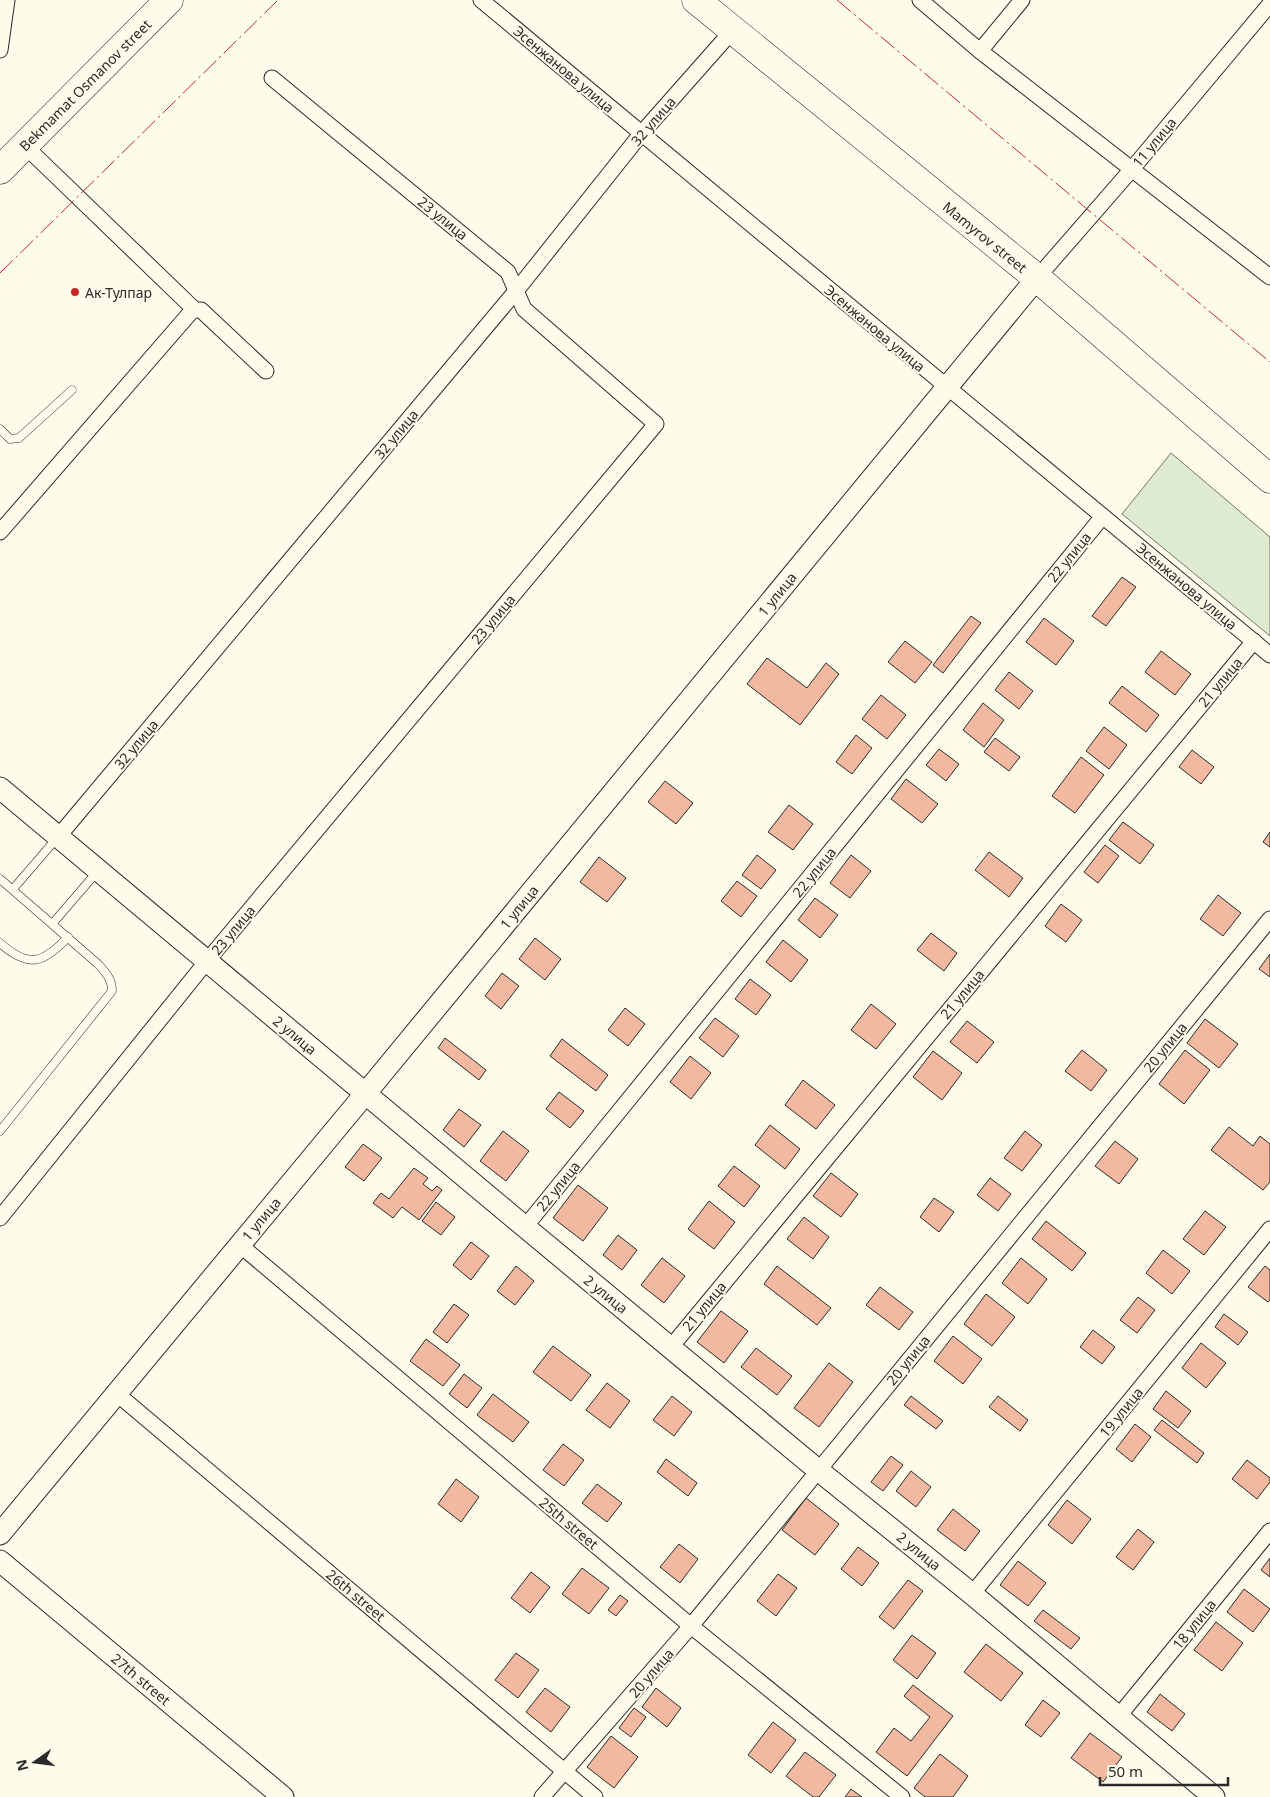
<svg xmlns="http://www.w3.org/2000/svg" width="1270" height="1797" font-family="'Noto Sans',sans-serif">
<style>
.green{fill:#deebd1;stroke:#74746e}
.building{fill:#f2b8a0;stroke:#2b2b2b}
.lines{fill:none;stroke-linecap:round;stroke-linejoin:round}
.lane-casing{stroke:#2b2b2b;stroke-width:9}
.street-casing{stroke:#2b2b2b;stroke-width:17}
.secondary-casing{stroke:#2b2b2b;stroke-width:23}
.highway-casing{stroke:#2b2b2b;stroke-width:29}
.lane{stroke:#fdfbea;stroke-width:8}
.street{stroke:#fdfbea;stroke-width:15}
.secondary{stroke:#fdfbea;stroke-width:21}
.highway{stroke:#fdfbea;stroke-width:28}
.power{stroke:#c62828;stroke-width:1;stroke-dasharray:18 4 2.5 4;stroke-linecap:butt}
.poi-dot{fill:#c62828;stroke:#fdfbea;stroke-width:2}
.labels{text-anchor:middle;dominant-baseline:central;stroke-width:4;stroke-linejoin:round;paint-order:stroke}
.street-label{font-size:14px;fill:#2b2b2b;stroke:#fdfbea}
.poi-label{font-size:14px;fill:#2b2b2b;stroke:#fdfbea;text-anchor:start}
</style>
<rect width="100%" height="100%" fill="#fdfbea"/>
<polygon class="green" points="1171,453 1270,537 1270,636 1122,514"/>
<g class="building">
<polygon points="1122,577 1136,587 1106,626 1092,616"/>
<polygon points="971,616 981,623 943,673 933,665"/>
<polygon points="1044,618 1074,641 1056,665 1026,642"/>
<polygon points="905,641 932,662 915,683 888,662"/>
<polygon points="1161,651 1191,674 1175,695 1145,672"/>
<polygon points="767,658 807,688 826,663 839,674 800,725 747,684"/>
<polygon points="1009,672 1033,691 1019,709 995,690"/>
<polygon points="1122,686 1159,715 1146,732 1109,703"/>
<polygon points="881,695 906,715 887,739 862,719"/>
<polygon points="983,703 1004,720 984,747 963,730"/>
<polygon points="1104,727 1127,745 1109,769 1086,751"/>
<polygon points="856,735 872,748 852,774 836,762"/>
<polygon points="995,738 1020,757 1009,771 984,752"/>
<polygon points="939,749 959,764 946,781 926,765"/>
<polygon points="1192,750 1214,767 1201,784 1179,767"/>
<polygon points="1081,757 1104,775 1075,813 1052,796"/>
<polygon points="906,779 938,804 922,823 891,799"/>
<polygon points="665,781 693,803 676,824 648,802"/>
<polygon points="789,805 813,824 793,850 768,832"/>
<polygon points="1123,822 1154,845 1140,864 1109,840"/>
<polygon points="1270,832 1270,847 1263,842"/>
<polygon points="1105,845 1119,856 1098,883 1084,872"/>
<polygon points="989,852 1023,878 1009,897 975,870"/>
<polygon points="757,855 776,870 761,889 742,875"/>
<polygon points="851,855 871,871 850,898 830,883"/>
<polygon points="599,857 626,878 607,902 580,882"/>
<polygon points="737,881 757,896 741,917 721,901"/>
<polygon points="1218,895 1241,913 1223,936 1200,919"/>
<polygon points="815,898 838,915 820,938 798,920"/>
<polygon points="1061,904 1082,920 1066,942 1045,926"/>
<polygon points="931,933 957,953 944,971 917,950"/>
<polygon points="535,938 561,959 545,980 519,959"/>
<polygon points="783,940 808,960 791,982 766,962"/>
<polygon points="1270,954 1270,977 1259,969"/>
<polygon points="502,973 519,986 501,1009 485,996"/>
<polygon points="750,979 771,995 756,1015 735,999"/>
<polygon points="871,1004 896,1024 876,1049 851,1030"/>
<polygon points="625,1008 645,1024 628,1046 608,1030"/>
<polygon points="715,1018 739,1036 723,1057 699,1038"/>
<polygon points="1205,1019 1238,1044 1219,1068 1187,1043"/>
<polygon points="967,1021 994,1042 977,1063 950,1042"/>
<polygon points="445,1038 486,1070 479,1080 438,1048"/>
<polygon points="562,1039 608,1075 596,1091 550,1056"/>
<polygon points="1082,1050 1107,1070 1091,1091 1065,1071"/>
<polygon points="1185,1050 1210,1070 1184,1104 1159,1084"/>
<polygon points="933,1051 962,1073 942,1100 913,1077"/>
<polygon points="690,1056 711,1073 691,1099 670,1082"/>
<polygon points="803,1080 835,1105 816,1129 785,1105"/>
<polygon points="559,1092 584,1111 570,1128 546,1109"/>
<polygon points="459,1109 481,1125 464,1147 443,1130"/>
<polygon points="770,1125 800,1149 785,1169 755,1145"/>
<polygon points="1229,1127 1253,1146 1260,1136 1270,1144 1270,1182 1263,1190 1211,1150"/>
<polygon points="503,1131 529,1151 506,1181 480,1161"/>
<polygon points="1025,1131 1042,1145 1022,1171 1004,1158"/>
<polygon points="1115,1141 1138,1159 1119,1184 1095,1166"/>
<polygon points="363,1144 382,1158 364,1181 345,1167"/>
<polygon points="734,1166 760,1186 744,1207 718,1186"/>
<polygon points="414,1168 428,1178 423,1184 432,1191 437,1186 442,1190 419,1220 402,1207 393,1218 373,1203 381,1193 389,1199"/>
<polygon points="831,1173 858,1194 841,1217 813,1196"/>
<polygon points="990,1178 1011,1194 998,1211 977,1195"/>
<polygon points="578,1185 608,1208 583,1241 553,1218"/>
<polygon points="934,1198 954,1212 939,1232 920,1217"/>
<polygon points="709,1201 735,1222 714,1249 688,1229"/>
<polygon points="436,1202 455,1217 441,1235 422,1221"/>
<polygon points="1205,1211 1226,1227 1204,1255 1183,1239"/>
<polygon points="804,1217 829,1237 813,1259 787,1239"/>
<polygon points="1046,1221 1086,1253 1072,1271 1032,1239"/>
<polygon points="618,1235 637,1250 622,1270 603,1255"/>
<polygon points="471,1242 489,1256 471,1280 453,1265"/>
<polygon points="1163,1250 1190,1271 1172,1294 1146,1273"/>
<polygon points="662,1258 685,1276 664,1303 641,1285"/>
<polygon points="1021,1258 1047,1279 1028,1304 1002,1283"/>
<polygon points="516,1266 534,1281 515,1305 497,1291"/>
<polygon points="777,1266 831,1308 817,1325 764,1284"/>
<polygon points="1265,1266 1270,1270 1270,1300 1268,1302 1248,1287"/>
<polygon points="880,1287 913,1312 899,1330 866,1305"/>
<polygon points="986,1294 1015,1317 992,1346 964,1324"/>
<polygon points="1138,1297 1155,1310 1137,1333 1120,1320"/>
<polygon points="454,1304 469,1315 447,1343 433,1332"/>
<polygon points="721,1311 748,1331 724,1363 697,1342"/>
<polygon points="1224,1314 1248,1332 1238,1345 1215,1327"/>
<polygon points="1093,1330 1115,1347 1102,1364 1080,1347"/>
<polygon points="953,1336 982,1359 963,1384 934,1361"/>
<polygon points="426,1339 460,1365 443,1386 410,1361"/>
<polygon points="1201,1343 1226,1363 1206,1388 1182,1368"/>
<polygon points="553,1346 591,1375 571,1401 533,1372"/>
<polygon points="756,1348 792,1376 777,1395 741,1367"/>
<polygon points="829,1363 853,1382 819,1427 794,1408"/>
<polygon points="464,1374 482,1388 467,1408 449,1394"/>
<polygon points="607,1383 630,1401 610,1428 586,1410"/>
<polygon points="1166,1391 1191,1411 1178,1428 1153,1409"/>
<polygon points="493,1394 529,1422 513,1442 477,1415"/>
<polygon points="672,1396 692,1412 674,1436 653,1420"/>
<polygon points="911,1396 943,1421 936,1429 904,1405"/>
<polygon points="998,1396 1028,1420 1020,1431 989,1407"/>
<polygon points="1162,1420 1204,1453 1197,1463 1154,1430"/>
<polygon points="1135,1424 1151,1437 1132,1462 1116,1449"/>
<polygon points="563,1444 584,1460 564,1486 543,1470"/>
<polygon points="891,1456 903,1465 883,1491 871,1482"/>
<polygon points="666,1459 697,1483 688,1496 657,1472"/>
<polygon points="1247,1460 1270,1478 1270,1482 1257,1499 1232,1479"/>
<polygon points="911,1471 931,1487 916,1507 896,1491"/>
<polygon points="456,1479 479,1497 461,1522 438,1504"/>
<polygon points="597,1484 622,1503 607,1522 582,1503"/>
<polygon points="806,1498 839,1524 815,1555 782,1530"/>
<polygon points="1067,1500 1091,1519 1072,1544 1048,1525"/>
<polygon points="953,1509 980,1531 965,1551 937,1530"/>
<polygon points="1138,1529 1154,1542 1133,1570 1116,1557"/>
<polygon points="679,1544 698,1559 680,1583 660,1567"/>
<polygon points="858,1547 879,1563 862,1586 841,1569"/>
<polygon points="1270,1558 1270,1577 1261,1570"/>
<polygon points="1018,1561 1046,1583 1028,1606 1000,1585"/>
<polygon points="582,1568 609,1588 589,1614 562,1594"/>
<polygon points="531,1572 550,1587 530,1613 511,1598"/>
<polygon points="778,1574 797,1588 776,1616 757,1601"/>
<polygon points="908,1580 923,1591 894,1629 879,1617"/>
<polygon points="1244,1589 1270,1609 1253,1632 1227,1612"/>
<polygon points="620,1595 628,1601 616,1616 608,1610"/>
<polygon points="1043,1610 1080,1638 1071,1649 1034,1621"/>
<polygon points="1216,1622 1243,1643 1222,1671 1194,1650"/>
<polygon points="912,1635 936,1653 917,1679 893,1660"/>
<polygon points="986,1644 1023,1673 1001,1701 964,1672"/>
<polygon points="516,1653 539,1670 518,1698 495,1680"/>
<polygon points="913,1685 953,1716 907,1776 876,1752 894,1728 911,1741 930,1717 904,1696"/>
<polygon points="545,1688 570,1707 551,1732 526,1712"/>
<polygon points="656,1688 681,1708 667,1727 642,1707"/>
<polygon points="1160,1694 1185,1714 1172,1731 1147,1712"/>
<polygon points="1043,1700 1060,1713 1041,1737 1025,1725"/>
<polygon points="634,1708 646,1717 631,1737 619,1728"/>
<polygon points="773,1722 796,1740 771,1773 748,1755"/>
<polygon points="1090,1733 1122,1757 1103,1782 1071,1758"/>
<polygon points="611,1736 638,1757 614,1788 587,1767"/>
<polygon points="805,1752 836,1775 819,1797 813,1797 786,1776"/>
<polygon points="940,1754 968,1776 953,1797 925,1797 914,1788"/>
<polygon points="851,1789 862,1797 845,1797"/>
</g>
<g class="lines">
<g class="lane-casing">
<g id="lane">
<polyline points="0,429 10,439 19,438 72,390"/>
<path d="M 0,879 L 98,964 C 106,973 112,979 112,991 L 0,1131"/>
<polyline points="13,889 57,838"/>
<polyline points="53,923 97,872"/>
<path d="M 0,943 C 29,969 44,963 68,937"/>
</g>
</g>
<g class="street-casing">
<g id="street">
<polyline points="481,0 1270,655"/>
<polyline points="920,0 980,51 1270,277"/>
<polyline points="0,50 7,0"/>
<polyline points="980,51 1022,0"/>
<polyline points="25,146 195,310"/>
<polyline points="1037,278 1132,169 1270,4"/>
<polyline points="0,532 191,312 195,310 201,310 266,371"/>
<polyline points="58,837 516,291 641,134 733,30"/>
<polyline points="0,1218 207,961 656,424 524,309 508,272 272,78"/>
<polyline points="525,1227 1103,516"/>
<polyline points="240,1245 691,1626 902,1797"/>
<polyline points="671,1347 1254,641"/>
<polyline points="116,1393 595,1797"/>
<polyline points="972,1594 1270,1229"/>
<polyline points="1118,1717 1270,1531"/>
<polyline points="542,1797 691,1626 1270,919"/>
</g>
</g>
<g class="secondary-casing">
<g id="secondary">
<polyline points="0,788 525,1227 818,1470 972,1594 1214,1797"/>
<polyline points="0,1534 365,1094 1037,278"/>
<polyline points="0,1561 283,1797"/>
</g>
</g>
<g class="highway-casing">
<g id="highway">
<polyline points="696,0 1037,278 1270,479"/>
<polyline points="0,170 169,0"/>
</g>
</g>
<use href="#lane" class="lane"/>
<use href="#street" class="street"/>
<use href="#secondary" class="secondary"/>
<use href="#highway" class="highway"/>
<g class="power">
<polyline points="837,0 1270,362"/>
<polyline points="0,273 278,0"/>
</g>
</g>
<circle class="poi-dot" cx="75" cy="292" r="5"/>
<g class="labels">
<g class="street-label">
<text transform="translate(564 69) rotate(40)">Эсенжанова улица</text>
<text transform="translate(85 85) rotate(-45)">Bekmamat Osmanov street</text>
<text transform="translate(653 121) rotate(-49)">32 улица</text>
<text transform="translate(1154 142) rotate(-50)">11 улица</text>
<text transform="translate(443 218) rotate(39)">23 улица</text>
<text transform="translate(985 237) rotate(39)">Mamyrov street</text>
<text transform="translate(875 328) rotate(40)">Эсенжанова улица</text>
<text transform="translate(396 434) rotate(-50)">32 улица</text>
<text transform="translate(1069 557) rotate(-51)">22 улица</text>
<text transform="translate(1187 586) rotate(40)">Эсенжанова улица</text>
<text transform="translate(777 594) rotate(-51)">1 улица</text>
<text transform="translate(493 619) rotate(-50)">23 улица</text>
<text transform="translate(1220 682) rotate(-50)">21 улица</text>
<text transform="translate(136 744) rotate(-50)">32 улица</text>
<text transform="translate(814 872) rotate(-51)">22 улица</text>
<text transform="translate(519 907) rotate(-51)">1 улица</text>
<text transform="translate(233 930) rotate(-50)">23 улица</text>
<text transform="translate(962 994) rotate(-50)">21 улица</text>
<text transform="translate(295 1035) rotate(40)">2 улица</text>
<text transform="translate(1165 1047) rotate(-51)">20 улица</text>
<text transform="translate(558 1186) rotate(-51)">22 улица</text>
<text transform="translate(261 1219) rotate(-50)">1 улица</text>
<text transform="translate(606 1294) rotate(39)">2 улица</text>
<text transform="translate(704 1306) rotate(-50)">21 улица</text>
<text transform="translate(908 1360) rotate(-51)">20 улица</text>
<text transform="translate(1121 1412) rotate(-51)">19 улица</text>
<text transform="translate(569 1523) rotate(40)">25th street</text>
<text transform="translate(919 1551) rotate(39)">2 улица</text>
<text transform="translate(356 1595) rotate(40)">26th street</text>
<text transform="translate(1194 1624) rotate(-51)">18 улица</text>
<text transform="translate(651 1673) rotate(-49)">20 улица</text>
<text transform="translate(141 1679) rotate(40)">27th street</text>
</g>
<g class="poi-label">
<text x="85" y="292">Ак-Тулпар</text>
</g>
</g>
<g transform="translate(35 1762) rotate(256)" stroke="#fdfbea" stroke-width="4" paint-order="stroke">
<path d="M0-4L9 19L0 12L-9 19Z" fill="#2b2b2b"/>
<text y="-8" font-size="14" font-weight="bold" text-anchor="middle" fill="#2b2b2b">N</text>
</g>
<path d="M1100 1777v8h128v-8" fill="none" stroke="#2b2b2b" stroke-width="2.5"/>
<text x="1108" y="1777" font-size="15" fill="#2b2b2b" stroke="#fdfbea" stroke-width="4" paint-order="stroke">50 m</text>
</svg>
